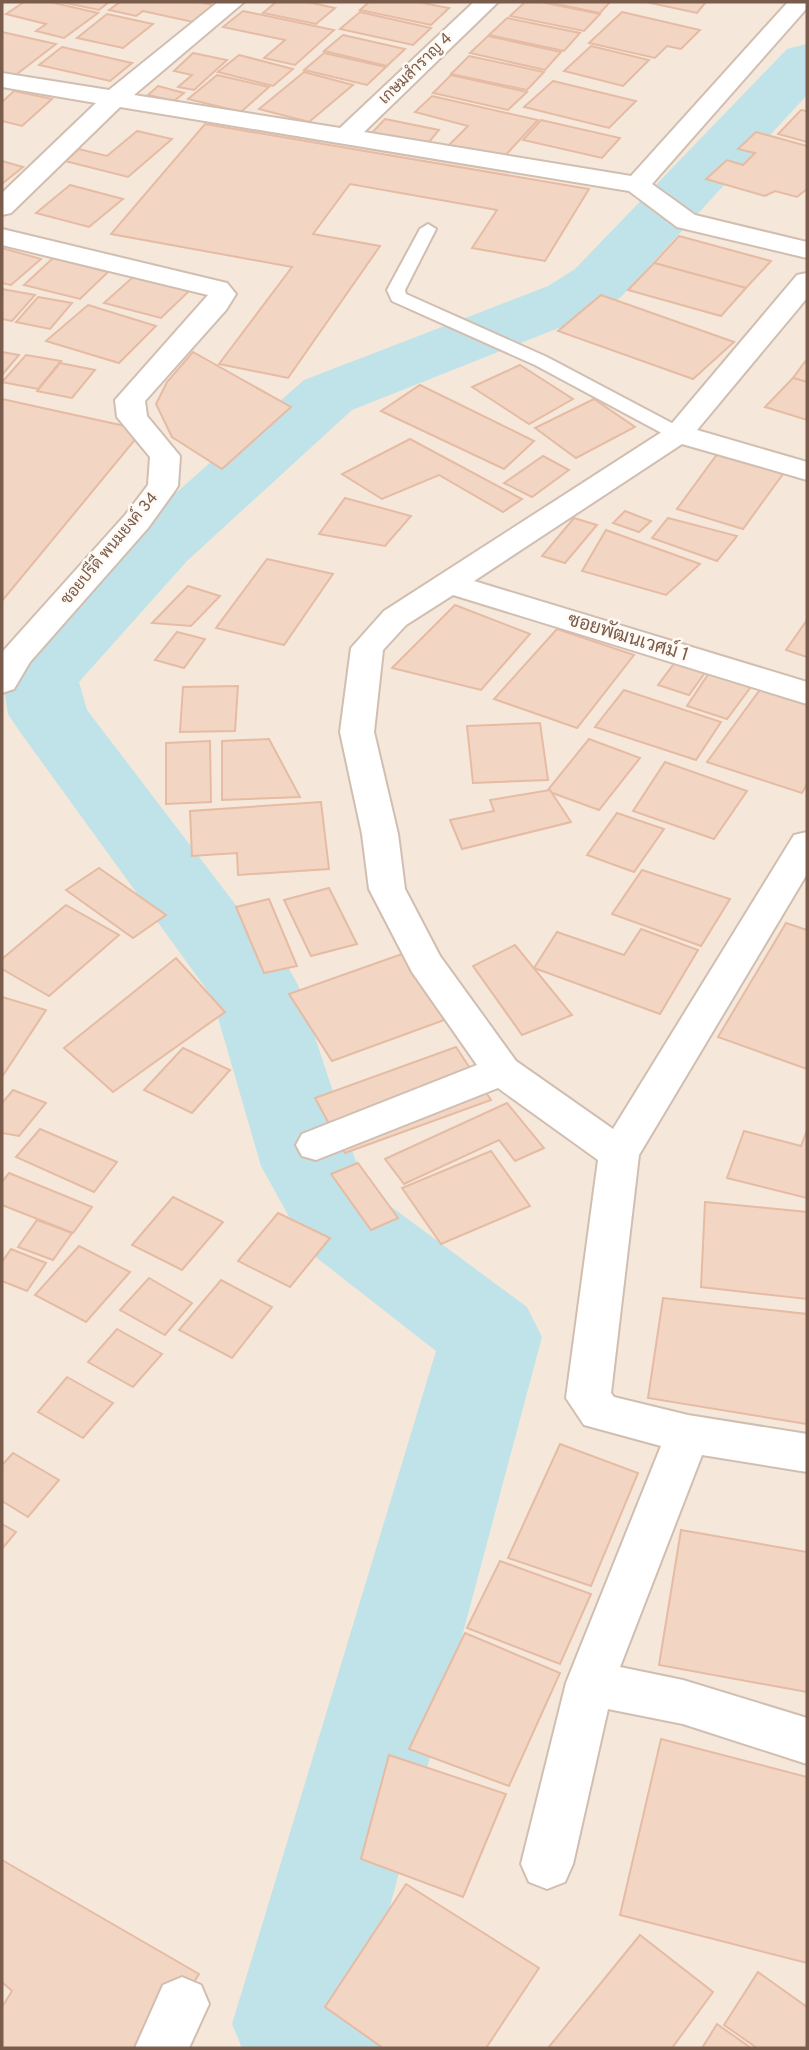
<svg xmlns="http://www.w3.org/2000/svg" width="809" height="2050" font-family="Overpass,Sarabun,sans-serif">
<style>
.residential{fill:#f5e8da}
.lines{fill:none;stroke-linecap:round;stroke-linejoin:round}
.river{fill:#bfe3e8;fill-rule:evenodd}
.building{fill:#f3d5c3;stroke:#e6bba3;stroke-width:2}
.service-casing{stroke:#d1beb0;stroke-width:4}
.minor-casing{stroke:#d1beb0;stroke-width:4}
.service{fill:#fff;fill-rule:evenodd}
.minor{fill:#fff;fill-rule:evenodd}
.labels{text-anchor:middle;dominant-baseline:central;stroke-width:5;stroke-linejoin:round;paint-order:stroke}
.far-street-label{font-size:16px;fill:#7a5c4d;stroke:#fffaf3}
.street-label{font-size:19px;fill:#7a5c4d;stroke:#fffaf3}
</style>
<rect width="100%" height="100%" fill="#fdf6ec"/>
<rect class="residential" x="2" y="2" width="805" height="2046"/>
<g class="lines">
<polygon class="river" points="807,44 807,95 621,297 594,314 352,410 187,561 79,682 87,710 261,938 285,962 298,985 355,1159 378,1197 527,1307 542,1337 365,2000 387,2048 242,2048 232,2024 436,1351 308,1251 261,1166 212,997 20,732 8,714 2,675 11,660 135,529 304,380 548,286 575,269 787,49"/>
</g>
<g class="building">
<polygon points="24,2 50,2 98,13 64,38 36,31 46,24 6,14"/>
<polygon points="61,2 109,2 99,10"/>
<polygon points="120,2 198,2 214,5 193,22 143,11 136,16 109,10"/>
<polygon points="276,2 308,2 335,8 316,24 263,13"/>
<polygon points="369,2 418,2 449,8 431,25 360,10"/>
<polygon points="525,2 541,2 600,14 584,31 510,16"/>
<polygon points="547,2 610,2 600,13"/>
<polygon points="646,2 706,2 697,13"/>
<polygon points="243,11 334,30 295,65 264,58 285,40 223,27"/>
<polygon points="360,12 431,28 413,45 340,29"/>
<polygon points="622,12 700,30 681,49 667,46 655,58 589,43"/>
<polygon points="107,14 153,24 123,48 77,38"/>
<polygon points="507,18 580,33 564,51 489,35"/>
<polygon points="2,32 56,44 13,77 2,74"/>
<polygon points="343,35 405,49 387,66 324,51"/>
<polygon points="488,36 561,52 545,70 470,53"/>
<polygon points="591,46 649,60 623,86 564,71"/>
<polygon points="62,47 132,63 110,81 39,65"/>
<polygon points="193,53 227,60 194,90 178,87 192,75 174,71"/>
<polygon points="324,53 386,67 367,85 304,70"/>
<polygon points="239,55 293,69 273,86 218,72"/>
<polygon points="469,56 544,72 527,90 451,74"/>
<polygon points="304,72 353,85 309,122 259,109"/>
<polygon points="217,75 269,87 241,112 188,99"/>
<polygon points="451,75 527,92 508,110 433,93"/>
<polygon points="553,81 636,101 609,128 524,107"/>
<polygon points="158,86 184,93 174,101 148,95"/>
<polygon points="14,91 52,99 22,126 2,121 2,102"/>
<polygon points="432,96 538,120 502,159 448,146 468,126 415,112"/>
<polygon points="801,110 807,111 807,142 778,134"/>
<polygon points="385,119 439,130 425,147 367,138"/>
<polygon points="541,120 620,138 602,158 523,140"/>
<polygon points="205,124 589,189 545,261 472,248 497,210 350,184 313,234 380,246 288,378 219,364 292,267 111,234"/>
<polygon points="137,131 172,139 128,177 65,161 79,149 107,156"/>
<polygon points="756,132 807,146 807,189 797,197 775,191 765,196 706,179 727,160 743,165 755,153 738,149"/>
<polygon points="2,161 23,167 2,184"/>
<polygon points="70,185 123,199 89,227 36,213"/>
<polygon points="679,236 771,261 746,288 654,263"/>
<polygon points="2,248 41,259 11,285 2,283"/>
<polygon points="53,258 108,272 80,299 24,285"/>
<polygon points="654,263 746,288 721,316 628,290"/>
<polygon points="133,277 189,291 161,318 104,303"/>
<polygon points="2,289 35,295 12,321 2,319"/>
<polygon points="601,295 734,342 693,379 558,331"/>
<polygon points="38,297 72,303 50,329 16,322"/>
<polygon points="88,305 156,326 119,363 46,341"/>
<polygon points="2,352 19,355 2,375"/>
<polygon points="193,352 291,407 222,469 172,437 156,404 167,382"/>
<polygon points="26,355 61,361 38,389 2,382"/>
<polygon points="807,359 807,382 793,378"/>
<polygon points="60,363 95,370 72,398 37,391"/>
<polygon points="520,365 573,399 529,424 472,387"/>
<polygon points="793,378 807,382 807,420 765,407"/>
<polygon points="420,385 534,441 504,469 381,411"/>
<polygon points="2,399 143,430 2,601"/>
<polygon points="594,399 635,427 576,458 535,428"/>
<polygon points="410,439 522,499 503,512 439,475 382,499 342,474"/>
<polygon points="718,453 783,474 743,529 677,509"/>
<polygon points="543,456 569,470 532,497 504,483"/>
<polygon points="345,498 411,516 385,546 319,534"/>
<polygon points="625,511 651,521 639,532 613,523"/>
<polygon points="574,518 597,525 565,563 542,556"/>
<polygon points="668,518 737,536 717,561 652,538"/>
<polygon points="606,530 700,564 666,595 582,571"/>
<polygon points="267,559 333,574 284,645 216,628"/>
<polygon points="188,586 220,596 191,626 152,623"/>
<polygon points="455,605 530,634 481,690 392,668"/>
<polygon points="807,620 807,657 786,650"/>
<polygon points="557,629 634,655 577,728 494,699"/>
<polygon points="177,632 205,639 184,668 155,660"/>
<polygon points="679,657 709,667 689,695 658,685"/>
<polygon points="713,667 756,680 727,719 687,706"/>
<polygon points="238,686 235,731 180,732 183,687"/>
<polygon points="762,687 807,701 807,784 802,793 707,762"/>
<polygon points="624,690 721,722 696,760 595,727"/>
<polygon points="540,723 548,780 473,783 467,726"/>
<polygon points="269,739 300,797 222,800 222,741"/>
<polygon points="589,739 640,758 599,810 547,791"/>
<polygon points="210,741 211,802 166,804 166,743"/>
<polygon points="665,762 747,791 714,839 633,811"/>
<polygon points="550,790 571,822 462,849 450,820 494,811 490,800"/>
<polygon points="321,802 329,869 238,875 237,853 192,856 190,811"/>
<polygon points="617,813 664,829 634,872 587,855"/>
<polygon points="99,868 166,915 133,938 66,890"/>
<polygon points="642,870 730,899 701,946 612,914"/>
<polygon points="329,888 357,944 311,956 284,900"/>
<polygon points="269,899 297,966 264,973 236,907"/>
<polygon points="66,905 119,935 49,996 2,969 2,959"/>
<polygon points="786,923 807,930 807,1069 718,1037"/>
<polygon points="641,929 698,950 660,1014 534,968 557,932 624,955"/>
<polygon points="515,945 572,1015 522,1035 473,966"/>
<polygon points="402,954 447,1019 332,1061 289,994"/>
<polygon points="176,958 225,1012 113,1092 64,1048"/>
<polygon points="2,997 46,1010 2,1077"/>
<polygon points="456,1047 491,1100 345,1153 315,1098"/>
<polygon points="183,1048 230,1070 192,1113 144,1090"/>
<polygon points="13,1090 46,1103 19,1136 2,1133 2,1103"/>
<polygon points="507,1103 544,1148 515,1161 499,1140 404,1184 385,1159"/>
<polygon points="40,1129 117,1162 94,1192 16,1157"/>
<polygon points="807,1130 807,1198 727,1178 744,1131 801,1146"/>
<polygon points="491,1151 530,1206 441,1244 402,1188"/>
<polygon points="358,1163 398,1218 371,1230 331,1174"/>
<polygon points="9,1173 92,1207 73,1233 2,1205 2,1182"/>
<polygon points="173,1197 223,1222 182,1270 132,1245"/>
<polygon points="705,1202 807,1212 807,1299 701,1287"/>
<polygon points="278,1213 330,1238 290,1287 238,1261"/>
<polygon points="37,1220 72,1233 53,1260 18,1247"/>
<polygon points="79,1246 130,1272 86,1322 35,1295"/>
<polygon points="11,1249 46,1263 27,1291 2,1281 2,1262"/>
<polygon points="149,1278 192,1303 165,1335 120,1310"/>
<polygon points="221,1280 272,1307 232,1358 179,1330"/>
<polygon points="663,1298 807,1314 807,1424 648,1398"/>
<polygon points="117,1329 162,1354 133,1387 88,1362"/>
<polygon points="67,1377 113,1403 83,1438 38,1412"/>
<polygon points="560,1444 638,1473 591,1586 508,1558"/>
<polygon points="13,1453 59,1480 28,1517 2,1501 2,1465"/>
<polygon points="2,1524 16,1532 2,1549"/>
<polygon points="681,1530 807,1552 807,1692 659,1665"/>
<polygon points="500,1561 591,1594 560,1664 467,1628"/>
<polygon points="465,1633 560,1673 509,1786 409,1749"/>
<polygon points="661,1739 807,1777 807,1963 620,1915"/>
<polygon points="389,1755 506,1794 463,1897 361,1859"/>
<polygon points="2,1860 199,1974 153,2048 2,2048 2,2007 12,1991 2,1982"/>
<polygon points="406,1884 539,1968 486,2048 383,2048 325,2007"/>
<polygon points="640,1935 713,1992 672,2048 548,2048"/>
<polygon points="758,1972 807,2007 807,2048 757,2048 724,2025"/>
<polygon points="717,2024 751,2048 702,2048"/>
</g>
<g class="lines">
<g class="service-casing">
<polygon id="service" points="428,224 436,229 405,290 406,294 547,357 685,430 687,434 685,438 671,438 535,365 392,301 387,290 420,229"/>
</g>
<g class="minor-casing">
<g id="minor">
<polygon points="218,2 244,2 134,95 340,128 474,2 498,2 364,132 631,176 788,2 807,2 807,8 652,184 695,215 807,242 807,258 677,227 629,191 120,107 11,213 2,215 2,193 96,103 2,87 2,73 109,90"/>
<polygon points="2,229 227,283 236,294 226,310 145,401 147,416 180,456 178,486 174,492 148,528 30,662 14,689 2,693 2,654 4,650 126,514 148,485 150,457 117,417 115,400 208,295 2,245"/>
<polygon points="807,273 807,298 697,430 807,462 807,480 682,444 474,581 807,682 807,704 453,595 406,625 383,650 374,732 398,834 405,889 440,956 516,1061 613,1129 794,835 807,832 807,874 639,1155 611,1393 614,1397 688,1415 807,1434 807,1472 702,1455 620,1667 683,1680 807,1718 807,1764 683,1724 608,1709 573,1864 565,1882 547,1889 529,1882 521,1864 566,1683 661,1446 584,1425 566,1398 598,1160 498,1088 316,1160 302,1156 296,1145 302,1134 477,1065 412,972 369,889 362,834 340,732 351,648 384,611 668,428 797,275"/>
<polygon points="182,1977 201,1985 209,2004 189,2048 135,2048 163,1985"/>
</g>
</g>
<use href="#service" class="service"/>
<use href="#minor" class="minor"/>
</g>
<g class="labels">
<g class="far-street-label">
<text transform="translate(416 69) rotate(-44)">เกษมสำราญ 4</text>
<text transform="translate(110 549) rotate(-50)">ซอยปรีดี พนมยงค์ 34</text>
</g>
<g class="street-label">
<text transform="translate(628 638) rotate(17)">ซอยพัฒนเวศม์ 1</text>
</g>
</g>
<rect width="809" height="2050" fill="none" stroke="#7a5c4d" stroke-width="7"/>
</svg>
